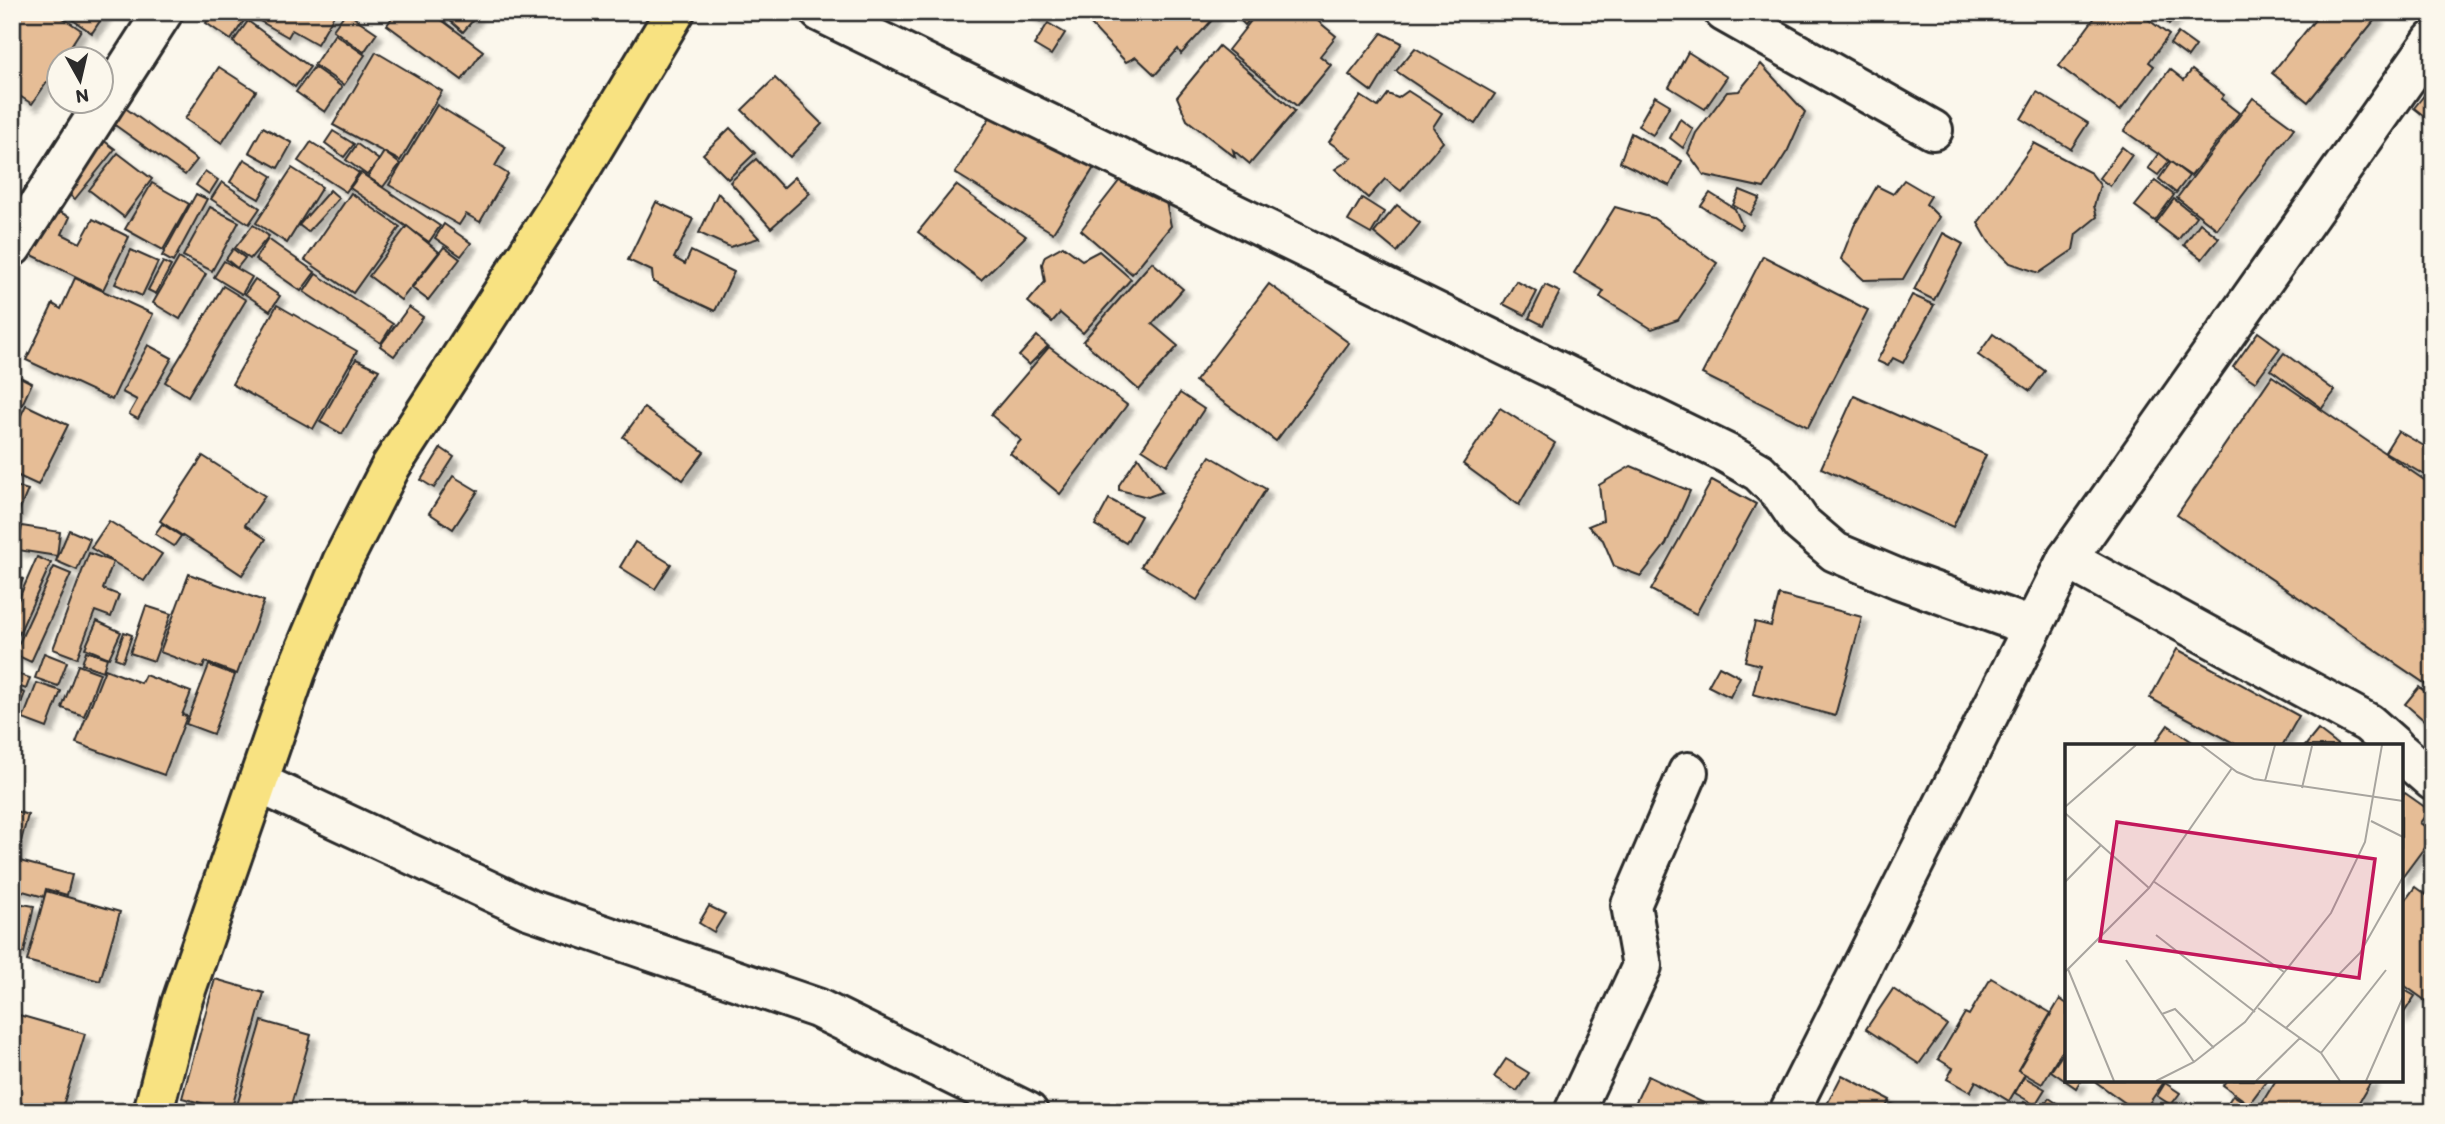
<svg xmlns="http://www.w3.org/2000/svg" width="2445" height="1124" font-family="Itim,sans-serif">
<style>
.building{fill:#e6bd96;stroke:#2b2b2b;stroke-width:2;filter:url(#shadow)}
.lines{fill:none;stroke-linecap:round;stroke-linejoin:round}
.minor-casing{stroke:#2b2b2b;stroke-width:44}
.major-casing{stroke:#2b2b2b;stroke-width:44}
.minor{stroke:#fbf7ec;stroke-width:38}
.major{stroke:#f8e281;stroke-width:38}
.inset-road{fill:none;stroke:#a8a59f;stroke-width:2}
.view{fill:#c2185b;fill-opacity:0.15;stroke:#c2185b;stroke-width:3.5}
.inset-edge{fill:none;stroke:#2b2b2b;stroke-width:3.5}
</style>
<defs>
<filter id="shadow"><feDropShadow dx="6" dy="6" stdDeviation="2" flood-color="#0004"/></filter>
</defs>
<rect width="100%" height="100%" fill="#fbf7ec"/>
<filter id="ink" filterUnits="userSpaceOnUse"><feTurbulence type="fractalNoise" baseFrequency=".0143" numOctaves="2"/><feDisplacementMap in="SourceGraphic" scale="14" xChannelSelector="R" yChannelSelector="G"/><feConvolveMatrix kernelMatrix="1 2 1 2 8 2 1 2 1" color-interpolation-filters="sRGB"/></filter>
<g filter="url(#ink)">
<g class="building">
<polygon points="12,12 54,12 81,30 69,49 81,57 80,60 60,60 60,90 47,82 32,104 12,91"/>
<polygon points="69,12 106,12 92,33 67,16"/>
<polygon points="213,12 234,12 245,19 231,40 206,23"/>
<polygon points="244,12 336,12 317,44 292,30 288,37"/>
<polygon points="346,12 377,33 364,52 333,30"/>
<polygon points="396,12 431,12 483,51 462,80 387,25"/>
<polygon points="440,12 480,12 463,32"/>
<polygon points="1027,12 1049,12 1040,21"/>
<polygon points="1083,12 1211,12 1215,17 1181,54 1178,49 1155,75 1136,57 1126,62 1090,24"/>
<polygon points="1232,12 1256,12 1245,25"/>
<polygon points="1258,12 1307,12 1336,36 1320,56 1331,65 1297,106 1228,50"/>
<polygon points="2099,12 2138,12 2169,35 2149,62 2154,66 2120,111 2059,66"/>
<polygon points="2154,12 2178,12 2169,24"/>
<polygon points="2321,12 2374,12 2378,16 2308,102 2272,73"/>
<polygon points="248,21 310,67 295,87 233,42"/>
<polygon points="1048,23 1065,33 1051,55 1034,45"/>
<polygon points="1382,33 1402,43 1372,92 1349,75"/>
<polygon points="2178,33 2196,46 2188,57 2170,44"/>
<polygon points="335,34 365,55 344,85 314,65"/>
<polygon points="1219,46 1295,111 1250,164 1233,150 1235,157 1187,120 1177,97"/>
<polygon points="1415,48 1495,94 1475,124 1396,71"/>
<polygon points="376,52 442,91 400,161 333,125"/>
<polygon points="1688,52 1727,77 1705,109 1669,87"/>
<polygon points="1761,64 1805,112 1788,150 1764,188 1704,175 1688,153 1696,133 1727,92 1739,91"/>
<polygon points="219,67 256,91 222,143 185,119"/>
<polygon points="314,67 342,87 325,112 296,92"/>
<polygon points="2170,69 2184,80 2192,70 2224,95 2221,99 2239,113 2191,176 2124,131"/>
<polygon points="775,78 822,124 790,157 742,110"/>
<polygon points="2433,84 2433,123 2414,108"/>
<polygon points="1408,91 1442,113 1433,127 1443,142 1401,191 1385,179 1368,198 1335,169 1352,158 1329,142 1361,96 1378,107 1388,94 1398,98"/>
<polygon points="2037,92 2088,123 2071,149 2021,119"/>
<polygon points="1655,96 1670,105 1653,135 1638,126"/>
<polygon points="2253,98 2294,128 2217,229 2177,198"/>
<polygon points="117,102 197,160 185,175 105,118"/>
<polygon points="437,105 506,147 495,166 508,174 480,222 466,214 459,225 389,185"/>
<polygon points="997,106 1095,166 1053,233 955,173"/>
<polygon points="1680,119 1693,129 1683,148 1670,138"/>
<polygon points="263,127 292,143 278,168 249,152"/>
<polygon points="730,128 755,153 728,179 703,154"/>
<polygon points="333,131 354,144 344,157 325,143"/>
<polygon points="1631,133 1682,161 1670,186 1620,162"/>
<polygon points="95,134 115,149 75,199 55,185"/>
<polygon points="311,142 359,173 346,192 298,161"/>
<polygon points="2034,143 2091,173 2100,185 2094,206 2097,217 2076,234 2073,250 2039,273 2010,263 1989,242 1978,223"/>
<polygon points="357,144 379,160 367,175 346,160"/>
<polygon points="2122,147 2132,155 2110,186 2099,178"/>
<polygon points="384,152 400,164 383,187 368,177"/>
<polygon points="118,153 152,179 124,217 89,190"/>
<polygon points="2159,153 2169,161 2158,175 2148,168"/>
<polygon points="244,159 272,176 259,199 230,182"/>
<polygon points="756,159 783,188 795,177 810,193 771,228 730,182"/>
<polygon points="2171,162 2189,176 2176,193 2159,179"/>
<polygon points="1130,167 1166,202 1171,226 1132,274 1081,230"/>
<polygon points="292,168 322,187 287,243 256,223"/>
<polygon points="205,171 218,180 209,194 196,185"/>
<polygon points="361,173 440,226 429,242 350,188"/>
<polygon points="1904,180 1931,196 1926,204 1939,217 1903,279 1864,280 1841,259 1854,226 1877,186 1893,194"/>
<polygon points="2155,181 2174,195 2155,221 2135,206"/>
<polygon points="222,182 260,208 249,224 211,199"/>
<polygon points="152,183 189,204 163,250 125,229"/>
<polygon points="956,185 1026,236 981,280 918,232"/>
<polygon points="330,190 339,198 308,232 299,225"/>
<polygon points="1740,190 1760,198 1750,215 1733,205"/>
<polygon points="351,193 400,227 353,293 305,260"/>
<polygon points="718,193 759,238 730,247 699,233"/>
<polygon points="1710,193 1735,209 1742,225 1739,229 1701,206"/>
<polygon points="196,194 207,199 173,262 162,256"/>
<polygon points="1362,198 1384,212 1371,234 1348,221"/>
<polygon points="2174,199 2196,216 2178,240 2156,223"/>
<polygon points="656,202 693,219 674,258 685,264 691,251 734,272 715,311 653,282 652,271 628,260"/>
<polygon points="45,205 70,217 62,234 80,243 93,219 129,237 103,290 22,250"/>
<polygon points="1397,205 1420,223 1397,252 1374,233"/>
<polygon points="210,207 239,222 212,271 183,256"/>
<polygon points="1615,207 1653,218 1717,263 1678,320 1652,329 1600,297 1604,291 1574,273"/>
<polygon points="2200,223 2219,238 2202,259 2184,245"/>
<polygon points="444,224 471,243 461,256 435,238"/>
<polygon points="253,225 269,236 250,259 235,248"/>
<polygon points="407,226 439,252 401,300 369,276"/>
<polygon points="1943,233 1963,244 1934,300 1914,290"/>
<polygon points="268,239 315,272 301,291 255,259"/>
<polygon points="1063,246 1082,260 1099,251 1131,279 1083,333 1060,313 1052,322 1028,302 1045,282 1042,264 1045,256"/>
<polygon points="444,247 460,259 428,300 412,288"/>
<polygon points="233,249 245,258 237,268 226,259"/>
<polygon points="131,250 158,262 142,296 115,284"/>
<polygon points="1763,256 1868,310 1808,427 1702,374"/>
<polygon points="179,258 206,274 180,319 153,303"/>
<polygon points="224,261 252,277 242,294 214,277"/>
<polygon points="163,262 171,266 156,294 148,290"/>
<polygon points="1152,262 1183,289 1152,324 1178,346 1139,390 1083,341"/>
<polygon points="316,274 393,324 381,343 304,292"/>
<polygon points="75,278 153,314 112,400 26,360 53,304 61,309"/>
<polygon points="255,279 280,296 270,311 245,294"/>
<polygon points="1516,281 1537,292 1525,315 1503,304"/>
<polygon points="1269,284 1349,343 1276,441 1195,381"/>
<polygon points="1545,285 1560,292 1543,325 1529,318"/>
<polygon points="223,286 246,300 188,396 165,382"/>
<polygon points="1912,295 1934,305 1903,363 1893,358 1888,366 1877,361"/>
<polygon points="277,305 357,351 313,429 232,384"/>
<polygon points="409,307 423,317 394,356 380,346"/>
<polygon points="2258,332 2280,348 2255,382 2233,367"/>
<polygon points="1993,334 2045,371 2030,391 1978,355"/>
<polygon points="1037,336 1048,346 1029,365 1019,356"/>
<polygon points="148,345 172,358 138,419 129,414 137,400 122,392"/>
<polygon points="1049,347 1127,405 1060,494 1010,453 1021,440 991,415"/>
<polygon points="2284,353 2335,391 2322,408 2271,370"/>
<polygon points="356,359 379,370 342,434 320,422"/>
<polygon points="12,373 32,383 22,405 12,400"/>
<polygon points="2272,376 2433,486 2433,689 2177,515"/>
<polygon points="1180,393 1204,409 1167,465 1142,449"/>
<polygon points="1854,396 1986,455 1953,527 1821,468"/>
<polygon points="26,405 68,425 38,485 12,473 12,433"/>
<polygon points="644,408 704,452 683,480 623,437"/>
<polygon points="1500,408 1555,443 1519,505 1463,464"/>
<polygon points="2398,431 2433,451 2433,480 2385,452"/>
<polygon points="441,448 454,457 434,488 421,480"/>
<polygon points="203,456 265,496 245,525 266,539 242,575 160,521"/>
<polygon points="1210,456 1266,489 1197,600 1141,566"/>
<polygon points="1138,457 1162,492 1148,497 1119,490 1119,485"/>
<polygon points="1631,466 1690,491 1666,544 1641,576 1614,566 1603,540 1588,526 1603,520 1599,485"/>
<polygon points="453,476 478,491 453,529 429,513"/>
<polygon points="1712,480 1756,504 1696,614 1651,590"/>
<polygon points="12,485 28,490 17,516 12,514"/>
<polygon points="1109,499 1141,516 1126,543 1095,525"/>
<polygon points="109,521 162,554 144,581 91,548"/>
<polygon points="162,524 181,536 174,546 155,534"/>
<polygon points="22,526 60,532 57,556 18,550"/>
<polygon points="69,530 90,539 77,570 56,561"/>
<polygon points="635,542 671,564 655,589 620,567"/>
<polygon points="89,553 113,562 103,589 119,595 111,617 95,611 77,658 53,649"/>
<polygon points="37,557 51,563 12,649 12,614"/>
<polygon points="54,567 71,574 31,662 14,654"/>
<polygon points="189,574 264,601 237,674 205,662 203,668 160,652"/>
<polygon points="12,575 23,579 12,606"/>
<polygon points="1779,595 1862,617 1835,716 1753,694 1760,665 1745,661 1755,622 1771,626"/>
<polygon points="146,606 171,614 154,661 130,653"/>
<polygon points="97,621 121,632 109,658 85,648"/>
<polygon points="124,632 132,635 123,661 115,658"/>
<polygon points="2177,649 2299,716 2282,746 2239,746 2150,698"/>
<polygon points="86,651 107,658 103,671 82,664"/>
<polygon points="44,653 67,662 58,686 35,678"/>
<polygon points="78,665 100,673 84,716 62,708"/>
<polygon points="209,665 235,675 213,734 186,724"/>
<polygon points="1719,666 1740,677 1730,697 1708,686"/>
<polygon points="105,669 141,683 145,675 191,692 182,715 187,716 164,775 76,743"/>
<polygon points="12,672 30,678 26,689 12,684"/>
<polygon points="37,683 61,691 47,728 23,719"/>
<polygon points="2419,687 2433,698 2433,712 2425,721 2405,704"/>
<polygon points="12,688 25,693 15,718 12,717"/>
<polygon points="2168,725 2198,746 2153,746"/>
<polygon points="2318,730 2339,746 2305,746"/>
<polygon points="2405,793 2429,810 2420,823 2433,832 2433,836 2401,879 2401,798"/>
<polygon points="12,810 28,815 16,860 72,875 67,895 46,889 44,897 12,888"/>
<polygon points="2433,812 2433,831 2424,824"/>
<polygon points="2415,887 2433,900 2433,1006 2401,983 2401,906"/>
<polygon points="46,891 120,912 100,981 27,961"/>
<polygon points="12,902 34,906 24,953 12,951"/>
<polygon points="709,906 725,914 714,932 699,923"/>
<polygon points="1991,978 2051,1013 2018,1070 2025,1074 2009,1101 1976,1081 1970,1092 1947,1079 1953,1068 1938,1059 1965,1013 1969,1015"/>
<polygon points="215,979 264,993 231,1111 182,1098"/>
<polygon points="2401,988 2415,996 2401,1017"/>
<polygon points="1893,989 1947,1025 1919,1064 1866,1029"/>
<polygon points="2060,999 2067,1004 2067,1043 2042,1084 2018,1070"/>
<polygon points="12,1013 85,1034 61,1112 12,1112"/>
<polygon points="262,1021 311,1035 289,1112 235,1112"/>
<polygon points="2067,1048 2067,1080 2081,1080 2076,1088 2051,1071"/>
<polygon points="1506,1059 1529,1073 1517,1091 1494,1077"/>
<polygon points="1842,1075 1890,1100 1883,1112 1823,1112"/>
<polygon points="1648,1076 1722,1112 1631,1112"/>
<polygon points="2024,1077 2045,1089 2035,1105 2015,1093"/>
<polygon points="2093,1080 2163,1080 2164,1082 2143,1112 2138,1112"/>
<polygon points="2227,1080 2267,1080 2249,1104 2223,1085"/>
<polygon points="2276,1080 2372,1080 2353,1112 2339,1112 2332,1108 2329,1112 2269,1112 2260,1106"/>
<polygon points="2165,1083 2180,1093 2171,1105 2157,1096"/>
<polygon points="2233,1095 2259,1112 2223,1110"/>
<polygon points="2049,1098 2067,1110 2066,1112 2039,1112"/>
<polygon points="2024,1102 2033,1107 2030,1112 2018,1112"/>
<polygon points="1892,1104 1908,1112 1887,1112"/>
</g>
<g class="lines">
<g class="minor-casing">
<g id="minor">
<polyline points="820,12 1728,454 1759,472 1782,495 1801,523 1835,552 1899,579 2032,627"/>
<polyline points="1724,12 1933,130"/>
<polyline points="12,247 163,12"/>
<polyline points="2067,559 2368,723 2394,746"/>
<polyline points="2401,753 2433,781"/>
<polyline points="259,783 528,909 817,1008 1028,1112"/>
<polyline points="1574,1112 1642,966 1631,905 1688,772"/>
<polyline points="1789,1112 2067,559 2433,40"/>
</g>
</g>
<g class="major-casing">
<polyline id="major" points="153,1112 181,1004 296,672 342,562 391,466 559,205 675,12"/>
</g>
<use href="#minor" class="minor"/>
<use href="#major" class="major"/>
</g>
</g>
<g transform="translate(2065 744)">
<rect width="338" height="338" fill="#fbf7ec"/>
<path class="inset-road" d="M 136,1 L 172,28 L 189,35 L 338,57M 200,37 L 210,1M 237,44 L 247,2M 0,63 L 71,1M 0,69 L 84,144M 306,77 L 338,93M 88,137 L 219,228M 0,138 L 36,101M 91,191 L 190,268M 61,216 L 97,270 L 110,265 L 149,304M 3,225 L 49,337M 0,228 L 84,144 L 167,24M 193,264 L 256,309 L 275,337M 97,270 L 129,318M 221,284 L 295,209 L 338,133M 256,309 L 321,226M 91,337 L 129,318 L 180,278 L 266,169 L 300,98 L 317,1M 191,337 L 235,294M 301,337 L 338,253"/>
<path class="view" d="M 52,78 L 310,115 L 294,234 L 35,197 Z"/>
<rect width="338" height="338" class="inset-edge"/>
</g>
<rect width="2445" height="1124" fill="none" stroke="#fbf7ec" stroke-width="42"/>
<rect x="21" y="21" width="2403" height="1082" fill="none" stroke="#2b2b2b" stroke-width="2.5" filter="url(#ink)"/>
<g transform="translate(80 80) rotate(172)"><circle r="33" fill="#fbf7ec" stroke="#a8a59f" stroke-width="2"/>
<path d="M0-5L12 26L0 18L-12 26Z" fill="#2b2b2b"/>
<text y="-10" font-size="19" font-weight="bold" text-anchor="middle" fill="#2b2b2b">N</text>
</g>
</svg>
